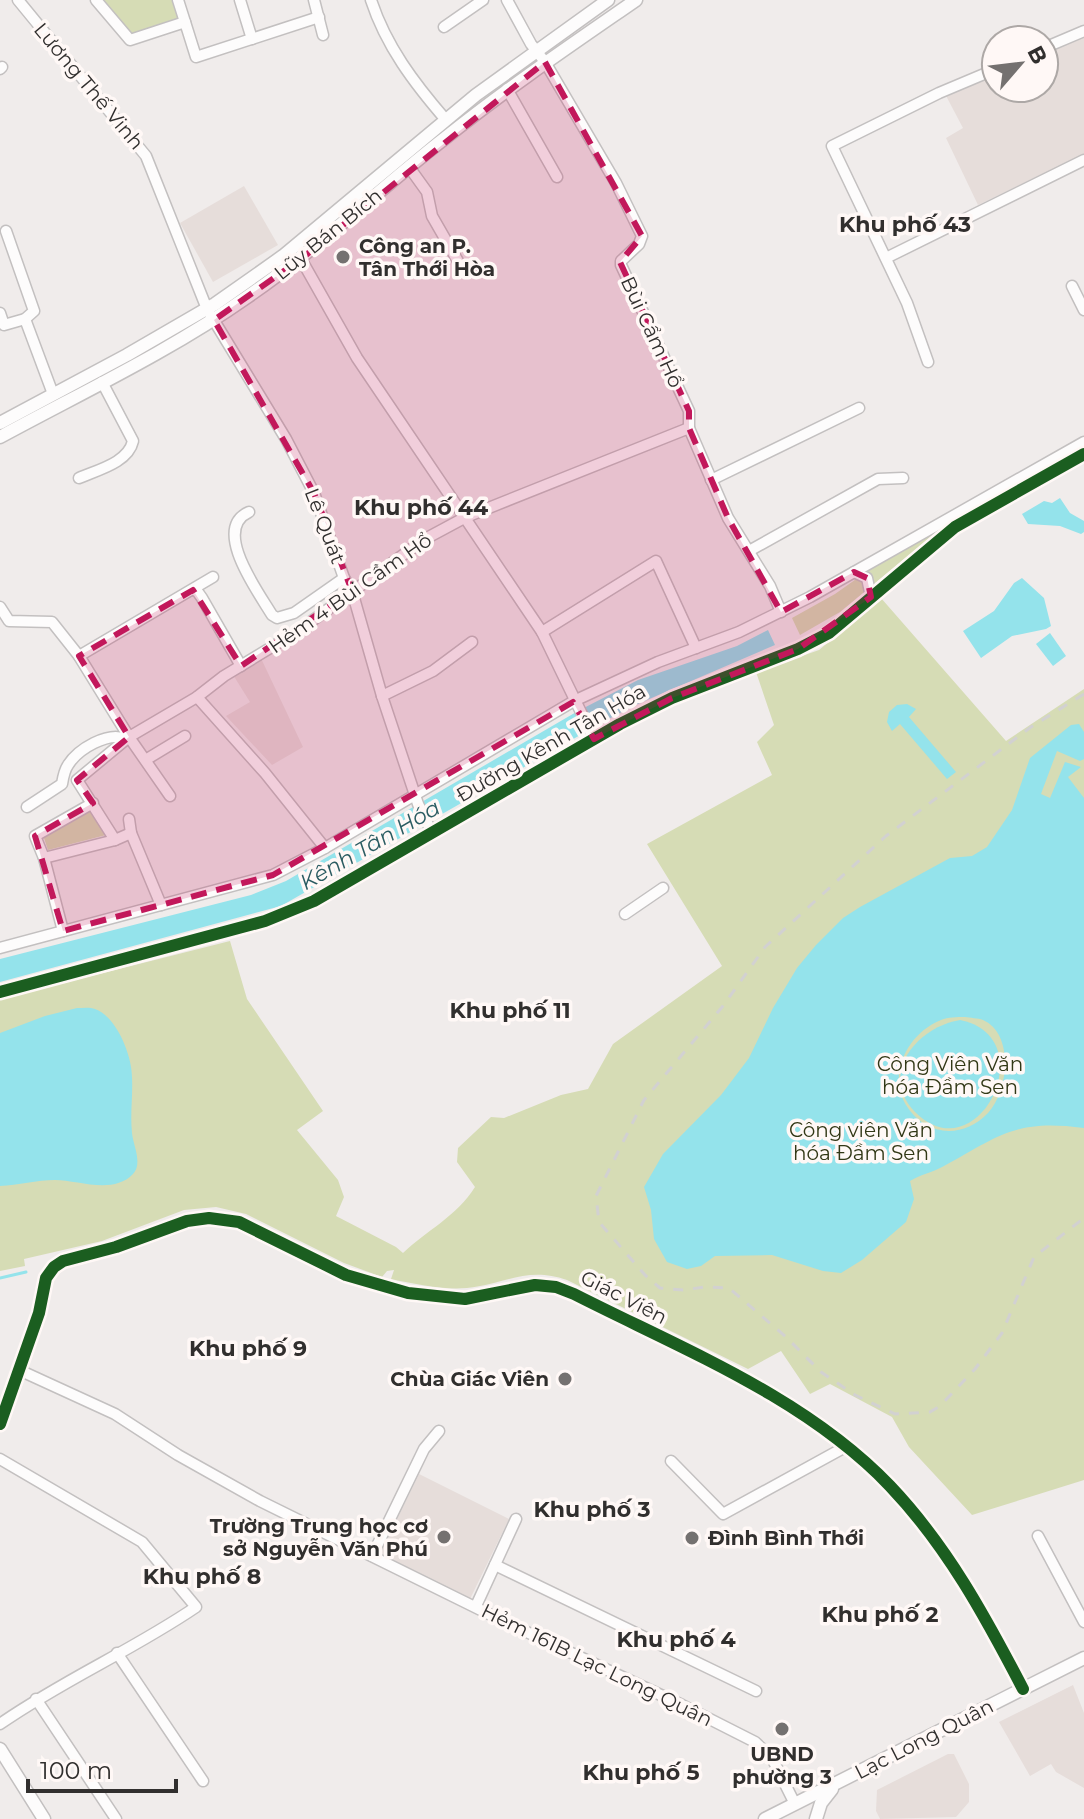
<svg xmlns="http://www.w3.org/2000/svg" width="1084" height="1819" font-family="Montserrat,sans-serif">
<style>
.built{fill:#e6ddda}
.green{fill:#d6dcb5}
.water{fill:#94e3eb;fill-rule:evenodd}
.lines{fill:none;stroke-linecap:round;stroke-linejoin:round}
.stream{stroke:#94e3eb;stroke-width:3}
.minor-casing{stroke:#c3c0c0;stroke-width:13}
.major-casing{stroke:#c3c0c0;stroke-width:15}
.minor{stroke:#fdfcfc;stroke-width:10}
.major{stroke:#fdfcfc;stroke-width:12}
.rail{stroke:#d2d1d1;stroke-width:3;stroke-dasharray:10 10;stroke-linecap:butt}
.cycleway-casing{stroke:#fff8f6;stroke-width:17}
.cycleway{stroke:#1b5e20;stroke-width:12}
.marked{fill:#c2185b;fill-opacity:0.2;stroke:#c2185b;stroke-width:6;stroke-dasharray:16 10;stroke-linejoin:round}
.poi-dot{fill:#747170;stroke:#fff8f6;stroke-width:3}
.labels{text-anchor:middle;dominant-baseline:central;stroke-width:7;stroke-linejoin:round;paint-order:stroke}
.street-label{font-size:20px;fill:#312f2e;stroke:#fff8f6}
.poi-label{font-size:20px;font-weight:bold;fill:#312f2e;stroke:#fff8f6;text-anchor:start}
.park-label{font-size:20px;fill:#323816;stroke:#fff8f6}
.neighbourhood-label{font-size:22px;font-weight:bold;fill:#312f2e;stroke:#fff8f6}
.water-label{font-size:22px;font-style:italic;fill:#2b5c62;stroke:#fff8f6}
</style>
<rect width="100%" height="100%" fill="#f0eceb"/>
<g class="built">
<polygon points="1084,31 1084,154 978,205 946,138 963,128 944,92 996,70 996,88 1044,88 1044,49"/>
<polygon points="244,186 278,245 213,282 180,223"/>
<polygon points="258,652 303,747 272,765 226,716 250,702 230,670"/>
<polygon points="419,1474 509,1519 470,1599 380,1554"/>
<polygon points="1073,1685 1084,1713 1084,1788 1056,1772 1051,1764 1030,1776 999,1722"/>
<polygon points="948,1754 954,1754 969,1784 969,1802 956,1817 880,1819 876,1811 877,1790"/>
</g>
<g class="green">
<polygon points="101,0 177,0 184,19 133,37"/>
<polygon points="937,532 840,612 800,635 792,618 835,594 910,541 923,534"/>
<path d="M 881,598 L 1006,741 L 1084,689 L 1084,1480 L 972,1515 L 909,1447 L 892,1417 L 830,1384 L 810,1394 L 781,1351 L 748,1369 L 567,1280 C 527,1266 505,1284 467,1288 C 441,1290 415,1284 391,1279 L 394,1270 L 387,1271 L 382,1277 L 344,1263 L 246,1214 L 216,1207 L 184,1210 L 102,1241 L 24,1259 L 25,1266 L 0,1271 L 0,999 L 230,941 L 247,999 L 323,1111 L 297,1130 L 338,1180 L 344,1197 L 336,1216 L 396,1247 L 403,1253 C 426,1231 457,1216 475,1187 L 457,1162 L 458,1148 L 491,1117 L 504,1118 L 561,1095 L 588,1089 L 613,1044 L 722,966 L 647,844 L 772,775 L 757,742 L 774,725 L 756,672 L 819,650 Z"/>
<polygon points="90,809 106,835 48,850 43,835"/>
</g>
<g class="water">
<polygon points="1060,498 1070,513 1084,521 1084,532 1081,534 1060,526 1028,524 1022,514 1044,501 1052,503"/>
<polygon points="1022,578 1044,598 1051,626 1046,629 1012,636 981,658 963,631 994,611 1014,583"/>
<polygon points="768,630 775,645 633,706 603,722 281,906 0,982 0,959 251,895 286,881 578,711 638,680 737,646"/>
<polygon points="1050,633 1066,656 1053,666 1036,644"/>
<polygon points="907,704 916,709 909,717 956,772 947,779 900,724 892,731 887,722 889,712 897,705"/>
<path d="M 1079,724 L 1084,732 L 1084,759 L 1080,761 L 1057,751 L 1041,794 L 1050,798 L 1065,762 L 1081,767 L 1068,777 L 1084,798 L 1084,1128 C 1016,1119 1000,1135 944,1166 C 932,1173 921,1174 910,1181 L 914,1199 L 906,1222 L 862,1260 L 841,1273 L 823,1271 L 772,1255 L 715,1256 L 701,1266 L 687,1269 L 667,1262 L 654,1239 L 651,1210 L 644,1187 L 663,1154 L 721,1095 L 749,1058 L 773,1008 L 797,968 L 816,945 L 843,918 L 860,907 L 950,858 L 972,856 L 987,847 L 1012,810 L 1030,758 L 1071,725 ZM 965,1017 C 970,1018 978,1018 983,1020 C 1015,1034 1008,1092 988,1113 C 962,1140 925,1136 906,1105 C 887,1074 908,1033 941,1020 C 948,1017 957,1017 965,1017 Z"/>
<path d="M 77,1008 C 83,1008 90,1007 95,1009 C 117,1017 132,1056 132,1077 C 133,1096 130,1114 132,1133 C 133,1145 143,1163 133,1174 C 113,1195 78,1180 55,1180 C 37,1180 18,1185 0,1186 L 0,1033 L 45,1016 Z"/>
<path d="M 960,1020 C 1045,1037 978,1175 915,1112 C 878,1074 917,1027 960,1020 Z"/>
</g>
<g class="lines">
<polyline class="stream" points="0,1278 26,1272"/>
<g class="minor-casing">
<g id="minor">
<polyline points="18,0 146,156 207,309 286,439 314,493 344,578 352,591 382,696 418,804 432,833"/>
<polyline points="96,0 130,40 185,22 196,57 319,17"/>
<polyline points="178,0 185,22"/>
<polyline points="240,0 252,39"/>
<polyline points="314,0 323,35"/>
<path d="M 371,0 C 386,46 414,83 446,120"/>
<polyline points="507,0 531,44 545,62 616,183 642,236 639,244 621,261 621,265 689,411 689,428 728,518 770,586 781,612"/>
<polyline points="444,27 483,0"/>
<polyline points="1044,48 1084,31"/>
<polyline points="0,69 2,67"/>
<polyline points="507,89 557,177"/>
<polyline points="409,167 427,192 432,216 463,270"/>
<polyline points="886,258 1084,160"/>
<polyline points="301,259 357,358 542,632 594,739"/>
<polyline points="1072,286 1084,310"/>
<polyline points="0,313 4,325 25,319 34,311 6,231"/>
<polyline points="25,319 53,394"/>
<polyline points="928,362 907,303 832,146 939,93 996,69"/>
<path d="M 79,478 C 97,470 128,463 133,441 L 102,382"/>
<polyline points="711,480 859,408"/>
<path d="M 249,512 C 211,529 259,593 272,615 L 277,618 L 294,613 L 344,578"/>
<polyline points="749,551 878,479 903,478"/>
<polyline points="854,572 867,578 871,597"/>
<polyline points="193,590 197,591 202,598 241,666"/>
<polyline points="0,607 9,621 52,622 79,656 129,737 170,796"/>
<polyline points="542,632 656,561 696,648"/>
<polyline points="79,656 213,577"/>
<polyline points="382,696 433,671 472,642"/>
<polyline points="197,697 265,773 325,848"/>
<polyline points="147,759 185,736"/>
<path d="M 27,807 L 62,784 C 63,778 64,771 68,765 C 78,749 108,731 126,739"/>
<polyline points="129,819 131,833"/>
<polyline points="44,858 115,840"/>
<polyline points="161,905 131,833 115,840 77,780 129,737 197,697 224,676 298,631 425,539 466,517 689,428"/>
<polyline points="625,914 663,888"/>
<polyline points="63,931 44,858 35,836 93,803"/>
<polyline points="0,948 273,875 325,848 574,701 658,662 739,632 810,597 1084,442"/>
<polyline points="0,992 265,921 314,901 620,724 672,698 798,649 829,633 955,527 1084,454"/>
<polyline points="19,1370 115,1414 178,1455 260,1501 497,1618 682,1705 755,1742 772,1758 795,1804"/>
<path d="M 0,1424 L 39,1313 L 46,1278 L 54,1267 L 63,1261 L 116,1247 L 187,1221 L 209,1218 L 239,1222 L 346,1275 L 408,1293 L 465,1299 L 535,1285 L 556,1287 L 574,1294 C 682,1349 805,1397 890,1486 C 947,1546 985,1616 1023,1689"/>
<path d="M 0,1459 L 142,1542 L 196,1607 C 133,1650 63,1680 0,1724"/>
<polyline points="671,1461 723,1514 847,1446"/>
<polyline points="1038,1536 1084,1622"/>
<polyline points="372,1556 424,1449 439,1431"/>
<polyline points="495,1565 756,1691"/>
<polyline points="476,1606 516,1519"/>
<polyline points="117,1653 203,1781"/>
<polyline points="36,1699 116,1819"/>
</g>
</g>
<g class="major-casing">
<g id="major">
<polyline points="0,423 127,355 215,304 283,256 476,95 608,0"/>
<path d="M 0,437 C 83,392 170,351 247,297 C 317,249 378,190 445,138 C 506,89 571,45 636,0"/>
<polyline points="0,1749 44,1819"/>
<polyline points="765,1819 1084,1658"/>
<polyline points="816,1819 821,1803 832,1789"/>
</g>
</g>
<use href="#minor" class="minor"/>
<use href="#major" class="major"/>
<polyline class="rail" points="1084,694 1031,727 886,836 765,947 723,1006 644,1100 596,1196 599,1222 645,1275 660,1288 683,1290 705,1287 729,1288 786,1337 821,1372 855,1395 895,1414 930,1412 940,1406 975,1369 1002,1333 1034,1257 1084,1218"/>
<g class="cycleway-casing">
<g id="cycleway">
<polyline points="0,992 265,921 314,901 620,724 672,698 798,649 829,633 955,527 1084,454"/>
<path d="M 0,1424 L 39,1313 L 46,1278 L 54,1267 L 63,1261 L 116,1247 L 187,1221 L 209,1218 L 239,1222 L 346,1275 L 408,1293 L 465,1299 L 535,1285 L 556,1287 L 574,1294 C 682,1349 805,1397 890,1486 C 947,1546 985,1616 1023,1689"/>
</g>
</g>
<use href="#cycleway" class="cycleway"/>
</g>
<path class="marked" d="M 545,62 L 642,236 L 620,262 L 689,411 L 689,428 L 728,518 L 781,612 L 854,572 L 867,578 L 871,597 L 798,649 L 672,698 L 594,739 L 573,702 L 273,875 L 63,931 L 35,836 L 93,803 L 77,780 L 129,737 L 79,656 L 193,590 L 241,666 L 352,591 L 314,493 L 214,320 L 301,259 Z"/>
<g class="poi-dot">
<circle cx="343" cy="257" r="8"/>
<circle cx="565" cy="1379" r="8"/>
<circle cx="444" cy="1537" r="8"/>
<circle cx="692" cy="1538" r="8"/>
<circle cx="782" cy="1729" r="8"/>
</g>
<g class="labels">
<g class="street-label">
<text transform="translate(89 86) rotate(50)">Lương Thế Vinh</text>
<text transform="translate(328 234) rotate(-39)">Lũy Bán Bích</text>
<text transform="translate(652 332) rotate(65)">Bùi Cẩm Hổ</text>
<text transform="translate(325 526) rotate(69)">Lê Quát</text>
<text transform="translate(350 593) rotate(-35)">Hẻm 4 Bùi Cầm Hổ</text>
<text transform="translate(551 743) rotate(-30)">Đường Kênh Tân Hóa</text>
<text transform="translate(624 1297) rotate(27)">Giác Viên</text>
<text transform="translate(597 1665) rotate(26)">Hẻm 161B Lạc Long Quân</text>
<text transform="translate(924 1739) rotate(-27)">Lạc Long Quân</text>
</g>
<g class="poi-label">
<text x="359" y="246">Công an P.<tspan x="359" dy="23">Tân Thới Hòa</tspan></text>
<text x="549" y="1379" text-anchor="end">Chùa Giác Viên</text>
<text x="428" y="1526" text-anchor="end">Trường Trung học cơ<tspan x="428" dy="23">sở Nguyễn Văn Phú</tspan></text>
<text x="708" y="1538">Đình Bình Thới</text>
<text x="782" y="1754" text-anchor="middle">UBND<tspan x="782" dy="23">phường 3</tspan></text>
</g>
<g class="park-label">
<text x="950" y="1064">Công Viên Văn<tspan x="950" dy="23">hóa Đầm Sen</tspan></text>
<text x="861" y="1130">Công viên Văn<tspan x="861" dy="23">hóa Đầm Sen</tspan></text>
</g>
<g class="neighbourhood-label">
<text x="905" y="224">Khu phố 43</text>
<text x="421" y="507">Khu phố 44</text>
<text x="510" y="1010">Khu phố 11</text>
<text x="248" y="1348">Khu phố 9</text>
<text x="592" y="1509">Khu phố 3</text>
<text x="202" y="1576">Khu phố 8</text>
<text x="880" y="1614">Khu phố 2</text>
<text x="676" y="1639">Khu phố 4</text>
<text x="641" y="1772">Khu phố 5</text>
</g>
<g class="water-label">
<text transform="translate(370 845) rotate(-30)">Kênh Tân Hóa</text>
</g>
</g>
<g transform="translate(1020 64) rotate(62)"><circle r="38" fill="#fff8f6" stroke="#ada8a6" stroke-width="2"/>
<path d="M0-6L14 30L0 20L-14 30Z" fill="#747170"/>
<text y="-12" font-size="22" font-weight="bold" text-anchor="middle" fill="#312f2e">B</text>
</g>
<path d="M28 1779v12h148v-12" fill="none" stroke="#312f2e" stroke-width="4"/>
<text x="40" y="1779" font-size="24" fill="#312f2e" stroke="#fff8f6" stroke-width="6" paint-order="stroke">100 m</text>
</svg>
